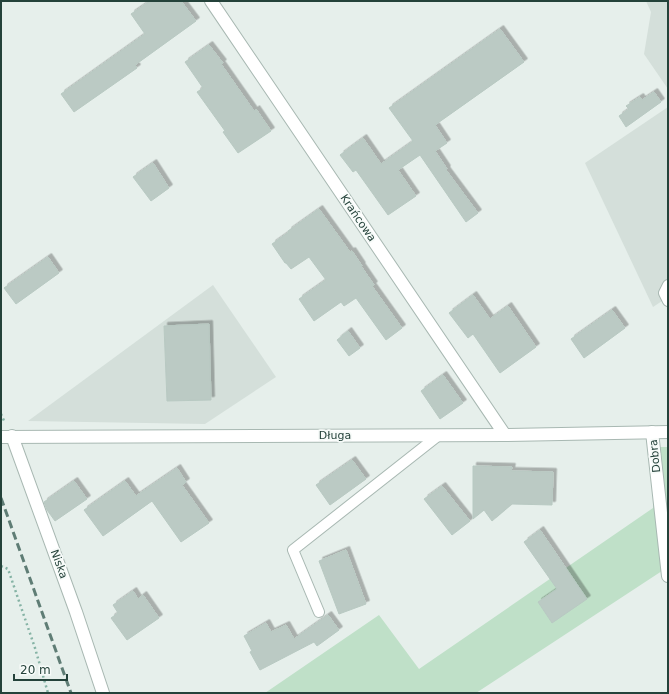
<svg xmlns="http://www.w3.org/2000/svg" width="669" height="694" font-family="'DejaVu Sans',sans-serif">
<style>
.built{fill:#d4dfda}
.green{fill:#bfe0c8}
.building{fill:#bbcac4;stroke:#b8c9c2;filter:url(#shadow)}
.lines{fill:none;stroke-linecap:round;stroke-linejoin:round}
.service-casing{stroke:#a8b8b2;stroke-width:12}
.minor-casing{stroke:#a8b8b2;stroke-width:14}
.tertiary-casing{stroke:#a8b8b2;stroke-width:14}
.path{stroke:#86b3a5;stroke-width:2.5;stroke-dasharray:2 3;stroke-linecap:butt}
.service{stroke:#fff;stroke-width:10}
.minor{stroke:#fff;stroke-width:12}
.tertiary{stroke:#fff;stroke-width:12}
.rail{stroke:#5f7d75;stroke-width:3;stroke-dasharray:8 4;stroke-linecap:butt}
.labels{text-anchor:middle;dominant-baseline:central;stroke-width:3.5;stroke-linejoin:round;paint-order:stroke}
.street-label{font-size:11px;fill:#24423a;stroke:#f7fbf9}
</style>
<defs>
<filter id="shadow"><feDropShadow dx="3.5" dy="-3.5" stdDeviation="0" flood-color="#0004"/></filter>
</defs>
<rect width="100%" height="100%" fill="#e6efeb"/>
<g class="built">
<polygon points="646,1 668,1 668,89 644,54 651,12"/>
<polygon points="668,107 668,297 653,307 585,163"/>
<polygon points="213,285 276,377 205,424 28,421"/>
</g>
<polygon class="green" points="658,447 668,447 668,567 476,693 265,693 379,615 419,669 653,508"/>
<g class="building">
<polygon points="150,1 181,1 196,21 135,65 137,68 74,112 61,94 145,34 131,14"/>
<polygon points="500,29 524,62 435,125 447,143 435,151 447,169 446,170 478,213 466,222 420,155 398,170 416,196 388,215 356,170 353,172 340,155 363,138 381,164 412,142 413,141 389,108"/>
<polygon points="209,45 223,63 221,64 254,111 256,109 271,131 238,153 223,132 225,131 197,92 203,88 185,62"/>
<polygon points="654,92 661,102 626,127 619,116 629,109 626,106 640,97 642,100"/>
<polygon points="153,163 169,188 151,201 133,177"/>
<polygon points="319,209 350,252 352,251 362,266 361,266 374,285 372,286 402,328 386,340 356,298 344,306 341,302 314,321 299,299 326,280 309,257 291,269 286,263 285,263 272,244 289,232 288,231"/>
<polygon points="48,257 59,273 16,304 4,288"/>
<polygon points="473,295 490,319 508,306 536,347 500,373 473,334 468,338 449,313"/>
<polygon points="612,310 625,328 584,358 571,339"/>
<polygon points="209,324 211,400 167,401 164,326"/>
<polygon points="348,331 360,348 349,356 337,340"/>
<polygon points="443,375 463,403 440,419 421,391"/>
<polygon points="352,460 366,479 330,505 316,485"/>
<polygon points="473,466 512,467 511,471 553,472 552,505 512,504 492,521 484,510 473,519"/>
<polygon points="177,468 186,482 182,485 209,523 181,542 152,501 103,536 84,510 125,481 136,496"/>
<polygon points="74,481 87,499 55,521 47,510 44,502"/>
<polygon points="442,486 470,521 452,535 424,499"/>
<polygon points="540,530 587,599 552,623 538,602 557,589 524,542"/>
<polygon points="346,550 366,604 339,614 319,561"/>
<polygon points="133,591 138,599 143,595 159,618 127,640 111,618 118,613 113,605"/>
<polygon points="328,615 339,630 317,646 314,642 260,670 250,652 252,651 244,636 266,623 271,632 286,625 294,639"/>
</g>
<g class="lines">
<g class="service-casing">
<g id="service">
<polyline points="668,285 664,293 668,301"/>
<polyline points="319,612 293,550 439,435"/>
</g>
</g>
<g class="minor-casing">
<g id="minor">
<polyline points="211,1 505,435"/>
<polyline points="652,432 668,576"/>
<polyline points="12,436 76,612 103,693"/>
</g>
</g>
<g class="tertiary-casing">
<polyline id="tertiary" points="1,437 505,435 668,432"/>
</g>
<g class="path">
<polyline points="1,414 5,423"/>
<polyline points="1,566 8,569 35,648 48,693"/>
</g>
<use href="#service" class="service"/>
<use href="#minor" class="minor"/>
<use href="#tertiary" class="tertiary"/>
<polyline class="rail" points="1,498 71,693"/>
</g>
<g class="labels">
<g class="street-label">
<text transform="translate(358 218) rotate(56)">Krańcowa</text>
<text x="335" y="435">Długa</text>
<text transform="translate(655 456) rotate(-96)">Dobra</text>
<text transform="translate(59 564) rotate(70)">Niska</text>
</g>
</g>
<rect width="669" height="694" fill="none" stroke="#24423a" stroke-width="4"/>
<path d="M14 674v6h53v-6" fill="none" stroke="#24423a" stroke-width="2"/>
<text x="20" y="674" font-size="12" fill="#24423a" stroke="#f7fbf9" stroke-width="3" paint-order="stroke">20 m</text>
</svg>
